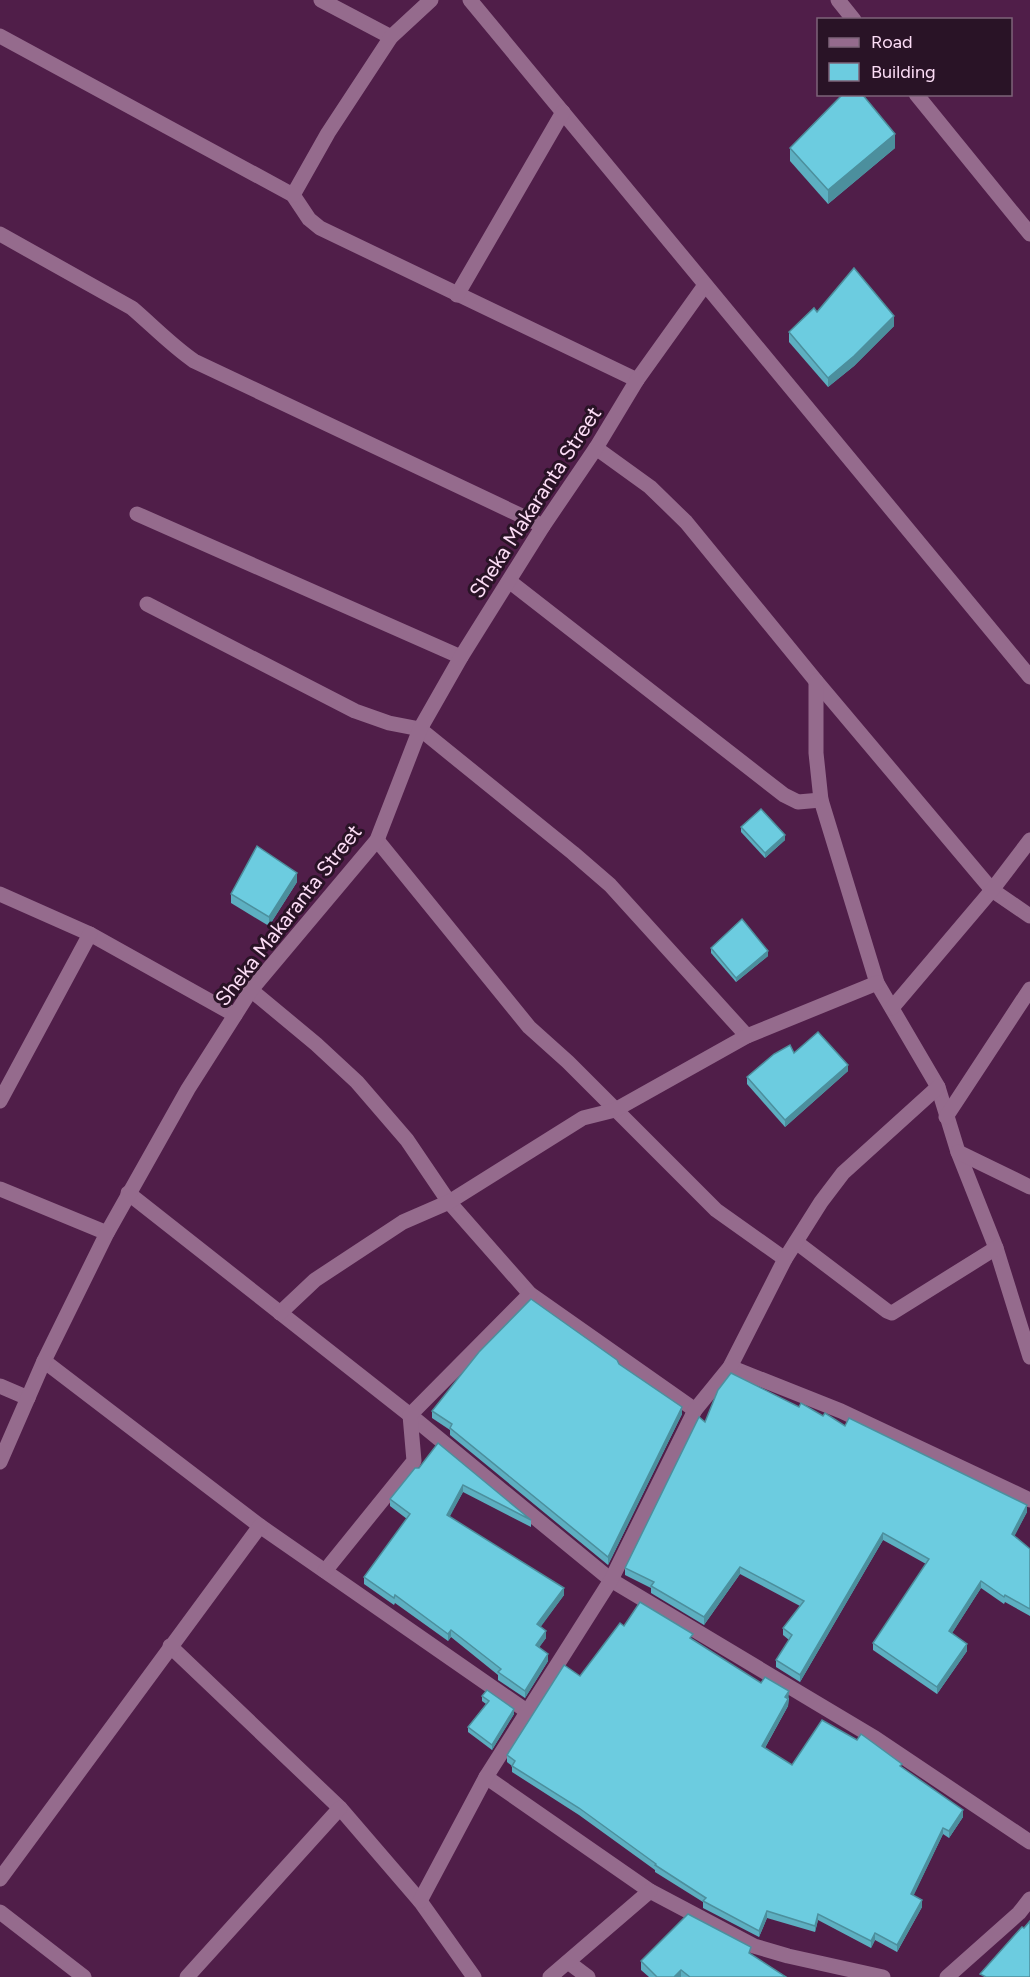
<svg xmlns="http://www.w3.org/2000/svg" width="1030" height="1977" font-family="Figtree,sans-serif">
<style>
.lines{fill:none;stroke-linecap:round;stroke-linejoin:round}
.minor{stroke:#956b8d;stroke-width:15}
.wall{fill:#5dafc1}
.shaded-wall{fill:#4c8f9d}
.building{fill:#6ccce0;stroke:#4c8f9d;stroke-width:1.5}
.labels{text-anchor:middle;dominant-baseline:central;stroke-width:6;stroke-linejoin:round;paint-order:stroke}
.street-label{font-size:21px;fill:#fcddf6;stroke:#291326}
</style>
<rect width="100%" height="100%" fill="#501e49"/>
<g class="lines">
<g class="minor">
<polyline points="321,0 391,37"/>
<polyline points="470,0 1030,677"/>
<polyline points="838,0 854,20"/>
<polyline points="0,36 293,195 309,219 320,228 637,380"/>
<polyline points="916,94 1030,234"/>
<polyline points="293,195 328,133 391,37 431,0"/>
<path d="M 0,234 L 132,308 C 153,326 171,345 194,361 L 543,526"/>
<polyline points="457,295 563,112"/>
<polyline points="596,448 650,487 686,522 816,681 992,890 1030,916"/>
<polyline points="137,514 461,657"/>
<polyline points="509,581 784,795 798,802 821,800"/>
<polyline points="147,604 355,711 389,723 420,729 573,853 610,885 747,1036"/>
<polyline points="816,681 816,753 821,800 877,983 938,1087 958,1152 996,1248 1030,1357"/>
<polyline points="377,840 529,1027 568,1062 716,1210 785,1259"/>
<polyline points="0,894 90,934 235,1015"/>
<polyline points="251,990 316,1044 357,1082 407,1140 449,1202 530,1294 695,1410"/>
<polyline points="892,1008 992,890 1030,840"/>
<polyline points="0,1101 90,934"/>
<polyline points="946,1117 1030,989"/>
<polyline points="958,1152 1030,1187"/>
<polyline points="0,1189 107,1233"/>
<polyline points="128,1193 410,1415 611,1580 875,1738 1030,1842"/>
<polyline points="796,1242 887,1311 892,1313 996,1248"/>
<polyline points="280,1313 315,1280 403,1222 449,1202 583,1118 615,1110 747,1036 877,983"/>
<polyline points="44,1361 260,1526 528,1712"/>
<polyline points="730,1367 841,1411 1030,1500"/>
<polyline points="0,1386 28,1398"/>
<polyline points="0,1462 44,1361 107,1233 188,1089 251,990 377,840 420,729 461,657 543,526 596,448 637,380 705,285"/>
<polyline points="325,1571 414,1461 410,1415 530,1294"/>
<polyline points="170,1646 340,1808 420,1901 474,1977"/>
<polyline points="486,1777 650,1891 754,1946 788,1956 883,1977"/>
<polyline points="0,1879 260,1526"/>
<polyline points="420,1901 486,1777 611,1580 695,1410 730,1367 785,1259 821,1202 843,1173 938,1087"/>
<polyline points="0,1912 84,1977"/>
<polyline points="568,1962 588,1977"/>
<polyline points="187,1977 340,1808"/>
<polyline points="550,1977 650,1891"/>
<polyline points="947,1977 1019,1913 1030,1899"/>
</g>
</g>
<g class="wall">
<polygon points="790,148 895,148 828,204 790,161"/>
<polygon points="817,312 894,326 854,366 828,387 789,342 789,332"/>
<polygon points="741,827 785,840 765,858 741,832"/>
<polygon points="297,882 269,926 231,903 231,894"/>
<polygon points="711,948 768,956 736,982 711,953"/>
<polygon points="794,1053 848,1071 785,1127 747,1084 747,1077"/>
<polygon points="619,1364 682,1414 608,1565 450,1435 450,1430 432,1418 432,1411"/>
<polygon points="799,1407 845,1426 1027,1512 1014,1536 1030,1549 1030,1616 1005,1602 1004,1604 981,1588 952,1633 967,1651 937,1694 873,1650 873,1643 926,1564 883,1540 800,1682 776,1667 776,1660 789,1640 783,1635 783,1628 800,1606 740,1574 704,1625 651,1593 651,1588 625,1575 625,1568 705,1422"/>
<polygon points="438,1443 531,1520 531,1527 463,1492 449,1517 564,1595 540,1627 546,1638 539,1647 548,1661 525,1698 498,1680 498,1675 451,1637 448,1641 395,1603 394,1605 364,1584 364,1577 407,1519 390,1506 390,1499 419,1468"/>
<polygon points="624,1626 693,1640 761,1683 789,1698 788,1706 765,1748 792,1765 902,1767 963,1817 949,1838 943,1834 913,1896 922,1907 897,1952 875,1940 871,1948 818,1920 815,1932 767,1918 759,1937 703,1908 703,1902 655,1872 655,1870 579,1815 512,1772 512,1766 507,1762 507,1755 580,1676"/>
<polygon points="482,1696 514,1714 492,1750 468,1732 468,1727 486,1704 482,1701"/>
<polygon points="751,1954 786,1977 649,1977 641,1970 641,1961"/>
</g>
<g class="shaded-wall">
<polygon points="895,134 895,148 828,204 828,190"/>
<polygon points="894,316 894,326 854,366 828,387 828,378"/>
<polygon points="785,835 785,840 765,858 765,853"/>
<polygon points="297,873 297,882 269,926 269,917"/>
<polygon points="768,951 768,956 736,982 736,978"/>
<polygon points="848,1065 848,1071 785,1127 785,1120"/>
<polygon points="682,1407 682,1414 608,1565 608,1557"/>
<polygon points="463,1485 463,1492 447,1522 447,1515"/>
<polygon points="1027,1505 1027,1512 1012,1541 1012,1534"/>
<polygon points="883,1533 883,1540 800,1682 800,1675"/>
<polygon points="740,1567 740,1574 704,1625 704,1617"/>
<polygon points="981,1581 981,1588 949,1638 949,1631"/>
<polygon points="564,1588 564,1595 537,1632 537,1624"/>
<polygon points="451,1630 451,1637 448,1641 448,1634"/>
<polygon points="546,1631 546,1638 536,1652 536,1645"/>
<polygon points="967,1644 967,1651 937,1694 937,1687"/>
<polygon points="548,1654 548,1661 525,1698 525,1691"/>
<polygon points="789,1691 788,1706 762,1753 762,1746 785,1697"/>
<polygon points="514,1709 514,1714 492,1750 492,1745"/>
<polygon points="963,1810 963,1817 949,1838 949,1831"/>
<polygon points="943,1828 943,1834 911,1901 911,1894"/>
<polygon points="922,1900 922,1907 897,1952 897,1945"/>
<polygon points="767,1911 767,1918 759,1937 759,1931"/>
<polygon points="818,1914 818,1920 815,1932 815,1926"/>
<polygon points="875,1933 875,1940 871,1948 871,1941"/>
<polygon points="681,1970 681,1977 674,1977"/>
</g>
<g class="building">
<polygon points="843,94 862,94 895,134 828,190 790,148"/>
<polygon points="854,268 894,316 854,356 828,378 789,332 814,308 817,312"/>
<polygon points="761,809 785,835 765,853 741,827"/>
<polygon points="257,846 297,873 269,917 231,894"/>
<polygon points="742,919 768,951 736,978 711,948"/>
<polygon points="818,1032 848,1065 785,1120 747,1077 774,1054 790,1045 794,1053"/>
<polygon points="531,1299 617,1360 619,1364 682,1407 608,1557 450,1428 452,1424 432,1411 479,1352"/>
<polygon points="731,1373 799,1407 801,1403 823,1416 825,1413 845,1426 849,1418 1027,1505 1012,1534 1030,1549 1030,1609 1005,1595 1004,1597 981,1581 949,1631 967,1644 937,1687 873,1643 929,1559 883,1533 800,1675 776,1660 792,1635 783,1628 804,1601 740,1567 704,1617 651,1586 654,1582 625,1568 699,1417 705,1422 718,1390"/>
<polygon points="438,1443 531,1520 463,1485 447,1515 564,1588 537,1624 546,1631 536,1645 548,1654 525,1691 498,1672 501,1669 451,1630 448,1634 395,1595 394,1598 364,1577 410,1514 390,1499 415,1468 419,1468"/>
<polygon points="640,1602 693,1634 690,1638 761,1683 765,1677 789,1691 785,1697 788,1699 762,1746 792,1765 822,1720 857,1740 861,1734 868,1739 902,1764 900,1766 963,1810 949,1831 943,1828 911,1894 922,1900 897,1945 875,1933 871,1941 818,1914 815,1926 767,1911 759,1931 703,1901 706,1898 655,1865 656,1864 579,1808 512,1766 515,1761 507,1755 564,1665 580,1676 620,1623 624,1626"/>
<polygon points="487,1690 514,1709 492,1745 468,1727 489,1701 482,1696"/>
<polygon points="688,1914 751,1947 749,1953 786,1977 690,1977 681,1970 674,1977 657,1977 641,1961"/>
<polygon points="1030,1921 1030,1977 986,1977 980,1974 1022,1927 1024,1928"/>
</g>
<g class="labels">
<g class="street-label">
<text transform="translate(535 502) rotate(-57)">Sheka Makaranta Street</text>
<text transform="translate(288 915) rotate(-52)">Sheka Makaranta Street</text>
</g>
</g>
<rect x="817" y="18" width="195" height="78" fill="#291326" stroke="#7d6479" stroke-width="1.5"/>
<rect x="829" y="38" width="30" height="9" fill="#956b8d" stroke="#7d6479" stroke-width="1.5"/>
<text x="871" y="48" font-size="18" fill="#fcddf6">Road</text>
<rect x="829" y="63" width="30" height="18" fill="#6ccce0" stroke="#7d6479" stroke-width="1.5"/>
<text x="871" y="78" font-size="18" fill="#fcddf6">Building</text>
</svg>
